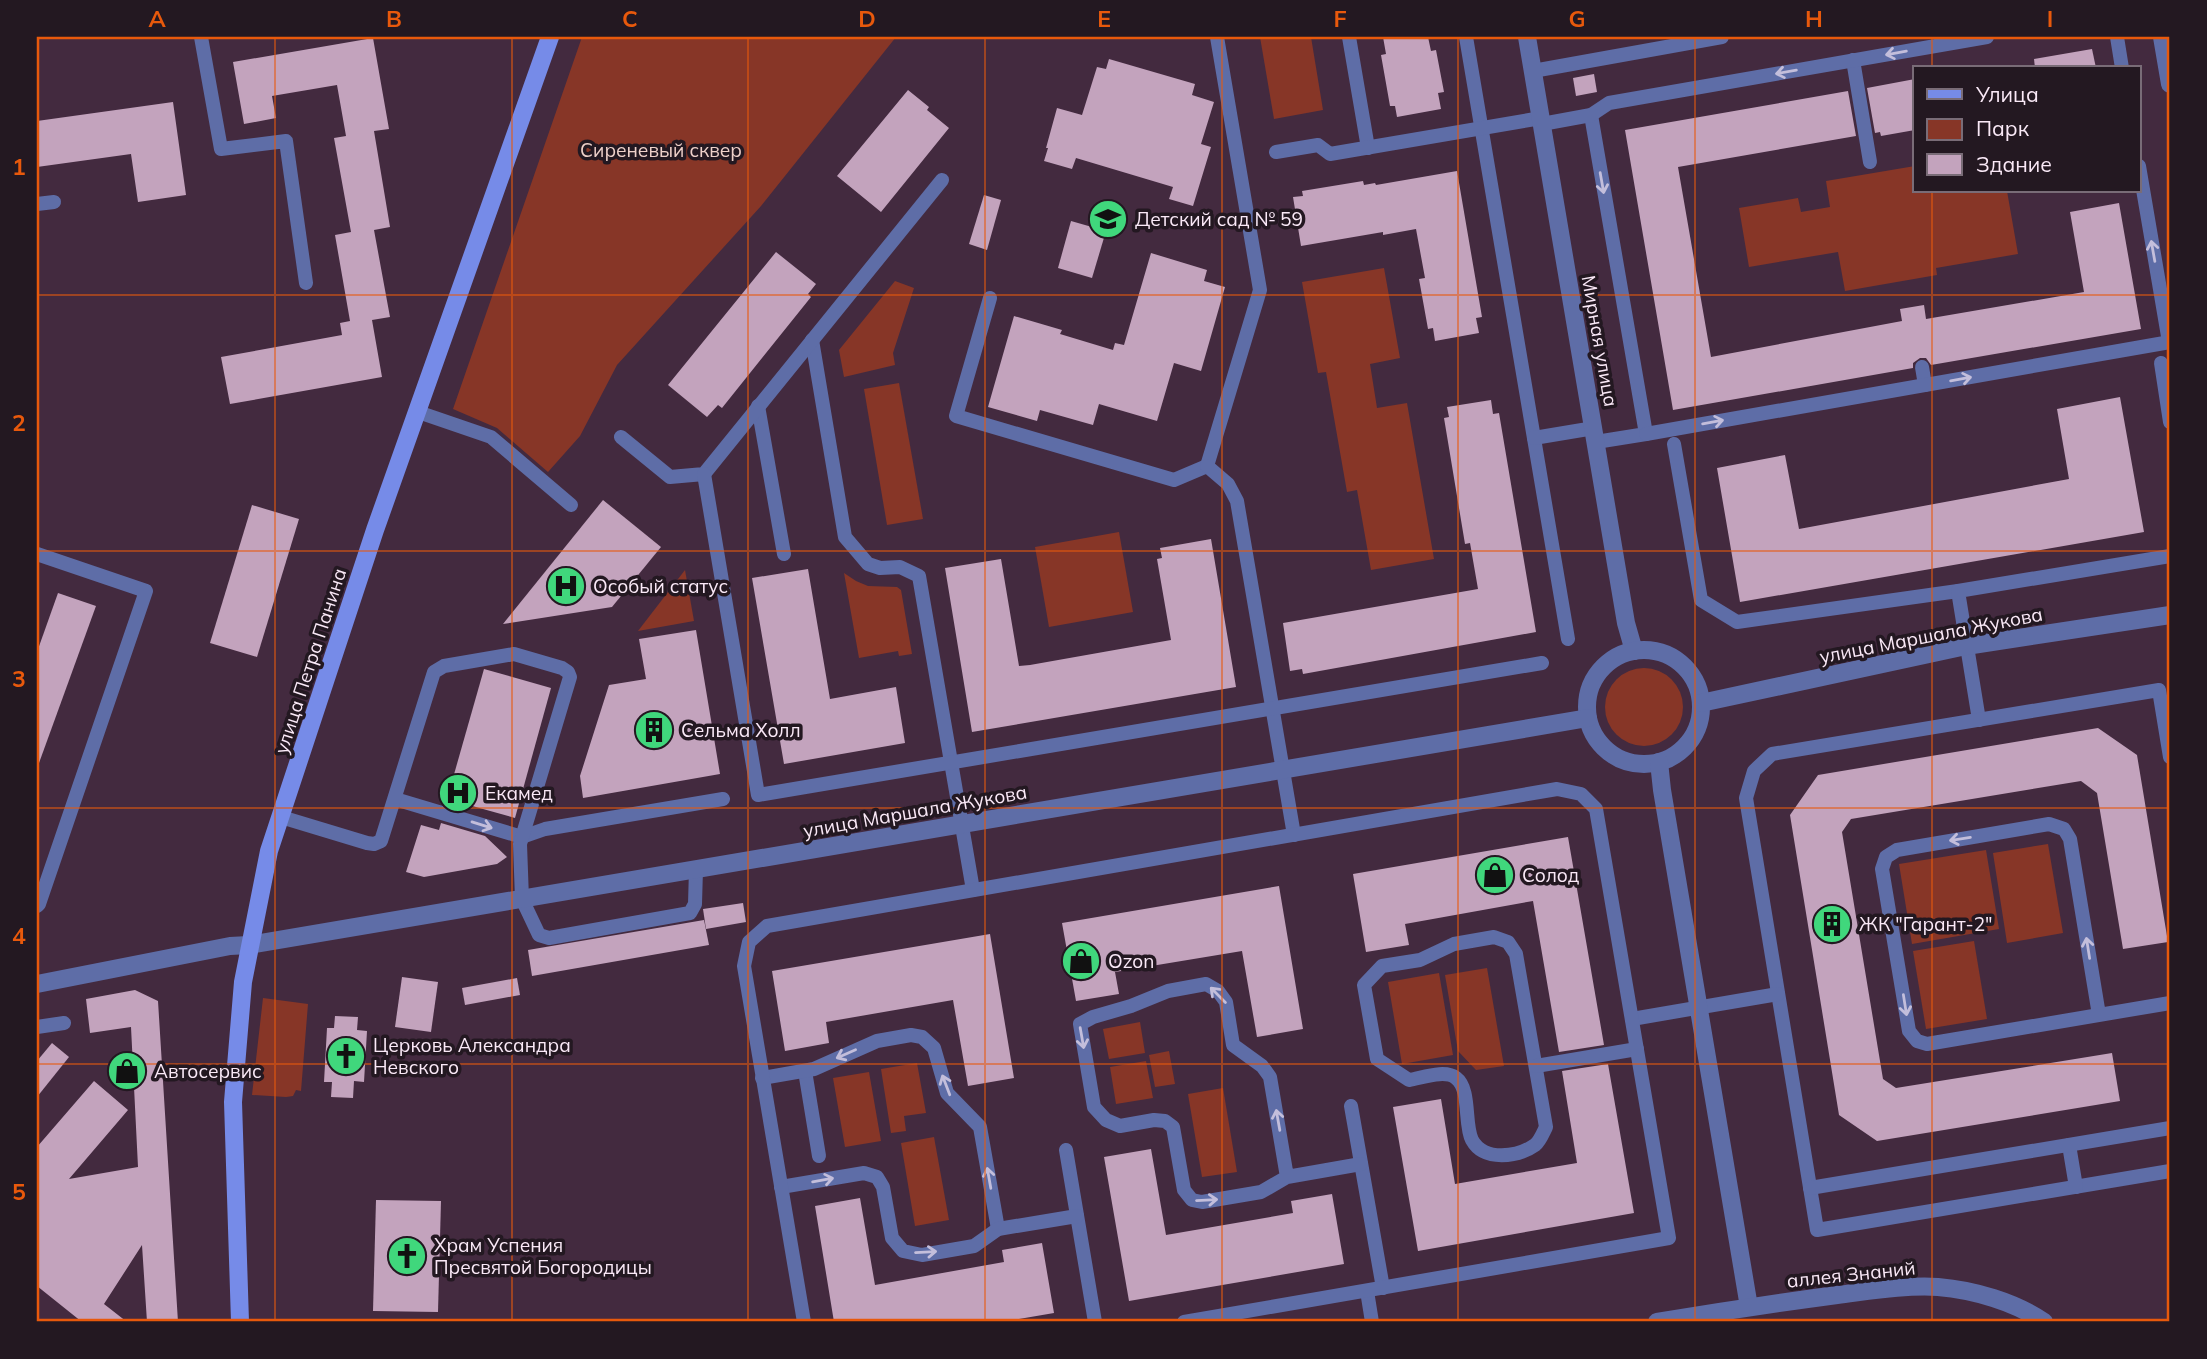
<svg xmlns="http://www.w3.org/2000/svg" width="2207" height="1359" font-family="Mulish,sans-serif">
<style>
.green{fill:#873627}
.building{fill:#c3a3bd}
.lines{fill:none;stroke-linecap:round;stroke-linejoin:round}
.lane{stroke:#5e6da7;stroke-width:14}
.street{stroke:#5e6da7;stroke-width:18}
.secondary{stroke:#768be8;stroke-width:18}
.oneway{stroke:#c3bedb}
.grid{fill:none;stroke:#e8590c;stroke-width:2;stroke-opacity:0.55}
.labels{text-anchor:middle;dominant-baseline:central;stroke-width:7;stroke-linejoin:round;paint-order:stroke}
.park-label{font-size:19px;fill:#efd1ca;stroke:#231821}
.poi-label{font-size:19px;fill:#fae9f7;stroke:#231821;text-anchor:start}
.street-label{font-size:19px;fill:#fae9f7;stroke:#231821}
.neatline{fill:none;stroke:#e8590c;stroke-width:2.5}
.grid-label{font-size:23px;text-anchor:middle;font-weight:bold;fill:#e8590c}
</style>
<rect width="100%" height="100%" fill="#432a3f"/>
<g class="green">
<polygon points="582,37 896,37 761,206 617,365 580,436 548,472 497,428 453,409"/>
<polygon points="1260,37 1311,37 1323,110 1274,119"/>
<polygon points="1915,166 1915,191 2007,191 2018,254 1936,268 1937,275 1845,291 1838,252 1749,267 1739,208 1798,198 1801,212 1830,207 1826,181"/>
<polygon points="1384,268 1400,358 1370,364 1377,408 1407,403 1434,559 1371,570 1357,490 1347,492 1326,372 1318,373 1302,282"/>
<polygon points="895,281 914,288 893,353 895,365 844,377 839,350"/>
<polygon points="899,383 923,519 887,525 864,389"/>
<polygon points="1119,532 1133,612 1049,627 1035,547"/>
<polygon points="685,570 694,621 638,631"/>
<polygon points="844,573 856,581 868,586 897,587 901,590 912,654 899,656 898,651 859,658"/>
<circle cx="1644" cy="707" r="39"/>
<polygon points="2048,844 2063,933 2007,943 1993,853"/>
<polygon points="1986,850 1999,929 1912,944 1899,864"/>
<polygon points="1974,941 1987,1019 1926,1029 1913,951"/>
<polygon points="1487,968 1504,1066 1476,1070 1458,1051 1445,975"/>
<polygon points="1439,973 1453,1055 1402,1064 1388,982"/>
<polygon points="263,998 308,1004 301,1091 296,1090 293,1096 286,1097 252,1095"/>
<polygon points="1140,1022 1145,1053 1109,1059 1103,1029"/>
<polygon points="1169,1051 1175,1084 1155,1087 1149,1055"/>
<polygon points="1146,1061 1153,1098 1116,1104 1110,1067"/>
<polygon points="917,1063 926,1113 904,1116 906,1131 891,1133 881,1069"/>
<polygon points="869,1072 881,1141 845,1147 833,1078"/>
<polygon points="1223,1088 1237,1172 1202,1177 1188,1094"/>
<polygon points="934,1137 949,1220 915,1226 901,1143"/>
</g>
<g class="building">
<polygon points="1383,37 1428,37 1431,51 1436,50 1444,92 1438,93 1441,109 1397,117 1395,106 1390,106 1381,55 1386,54"/>
<polygon points="373,38 389,129 374,131 390,227 374,230 390,317 372,320 382,377 230,404 221,357 342,335 340,323 350,321 335,235 351,232 334,138 346,136 337,85 272,96 276,118 244,124 233,62"/>
<polygon points="2092,49 2096,68 2035,68 2034,59"/>
<polygon points="1109,59 1195,84 1192,95 1214,102 1201,144 1211,147 1193,206 1169,199 1173,187 1076,158 1072,169 1044,161 1048,148 1046,148 1057,108 1082,115 1097,67 1106,69"/>
<polygon points="1594,74 1597,92 1576,96 1573,78"/>
<polygon points="1915,79 1915,130 1881,136 1880,132 1875,133 1867,88"/>
<polygon points="908,90 929,107 927,110 949,128 881,212 837,176"/>
<polygon points="1848,91 1856,136 1678,167 1711,357 1902,321 1900,309 1924,305 1926,319 2084,292 2070,212 2119,203 2141,329 1931,365 1926,358 1920,358 1913,363 1913,368 1673,410 1625,130"/>
<polygon points="173,102 186,195 138,202 131,154 37,167 37,121"/>
<polygon points="1457,171 1482,317 1476,318 1479,333 1435,341 1433,328 1428,329 1419,279 1425,278 1416,229 1383,235 1383,232 1301,246 1293,197 1303,196 1302,191 1363,181 1364,185 1375,183 1376,185"/>
<polygon points="984,195 1001,200 987,250 969,244"/>
<polygon points="1071,221 1106,231 1092,278 1058,268"/>
<polygon points="776,252 816,284 808,294 811,297 722,408 718,405 707,417 668,385"/>
<polygon points="1151,253 1207,270 1204,281 1225,287 1201,371 1174,363 1157,421 1099,404 1093,425 1040,410 1037,421 988,407 1014,316 1062,330 1060,334 1113,350 1115,343 1124,345"/>
<polygon points="2120,397 2144,532 1740,602 1717,468 1785,455 1799,529 2069,479 2057,409"/>
<polygon points="1491,400 1493,414 1499,413 1536,632 1303,674 1302,669 1290,671 1283,623 1478,589 1470,543 1465,544 1444,418 1449,417 1447,407"/>
<polygon points="603,500 661,547 612,607 503,624"/>
<polygon points="252,505 299,519 257,657 210,643"/>
<polygon points="1211,539 1236,687 972,732 945,568 1001,559 1019,666 1030,665 1171,640 1157,559 1162,558 1160,548"/>
<polygon points="808,569 830,699 896,687 905,743 784,764 752,578"/>
<polygon points="58,593 96,606 39,763 37,763 37,652"/>
<polygon points="696,630 720,774 583,798 580,776 609,685 646,679 639,639"/>
<polygon points="484,669 551,688 515,818 447,799"/>
<polygon points="2098,728 2137,755 2168,942 2123,949 2097,793 2081,781 1851,819 1842,832 1883,1079 1896,1088 2112,1053 2120,1101 1877,1141 1839,1115 1790,815 1818,775"/>
<polygon points="441,823 485,836 507,857 497,864 424,877 406,872 421,825 439,830"/>
<polygon points="1568,837 1604,1045 1559,1052 1533,901 1405,924 1409,945 1366,952 1353,874"/>
<polygon points="1279,886 1303,1029 1257,1037 1242,951 1115,972 1119,994 1076,1001 1062,923"/>
<polygon points="743,903 746,922 706,929 703,909"/>
<polygon points="704,920 709,945 532,976 528,950"/>
<polygon points="990,934 1014,1078 968,1086 953,1000 826,1022 829,1043 785,1051 772,971"/>
<polygon points="402,977 438,982 431,1032 395,1027"/>
<polygon points="517,978 520,995 465,1005 462,988"/>
<polygon points="135,990 158,1001 178,1322 147,1322 142,1245 104,1304 127,1322 82,1322 37,1286 37,1147 94,1081 128,1110 69,1179 138,1167 131,1027 90,1033 86,999"/>
<polygon points="335,1016 358,1017 357,1030 367,1031 364,1082 354,1081 353,1098 331,1097 332,1082 324,1082 327,1028 334,1028"/>
<polygon points="52,1043 69,1057 37,1097 37,1061"/>
<polygon points="1608,1064 1634,1213 1418,1251 1393,1107 1441,1099 1455,1184 1577,1163 1562,1071"/>
<polygon points="1151,1149 1166,1235 1293,1213 1291,1201 1332,1194 1344,1264 1129,1301 1104,1157"/>
<polygon points="860,1198 875,1285 1004,1262 1002,1250 1042,1243 1054,1313 1001,1322 834,1322 815,1206"/>
<polygon points="376,1200 441,1201 438,1312 373,1311"/>
</g>
<g class="lines">
<g class="lane">
<polyline points="201,37 221,149 286,141 306,283"/>
<polyline points="1349,37 1368,148"/>
<polyline points="1466,37 1568,639"/>
<polyline points="2117,37 2122,68"/>
<polyline points="1853,60 1870,162"/>
<polyline points="1533,71 1722,37"/>
<polyline points="1591,115 1646,434 1596,442"/>
<polyline points="1542,124 1591,115 1609,103 1987,37"/>
<polyline points="1276,152 1318,145 1330,154 1541,118"/>
<polyline points="2139,166 2169,342"/>
<polyline points="37,204 54,202"/>
<polyline points="990,298 956,416 1174,480 1207,466"/>
<polyline points="812,340 845,537 868,564 880,568 900,567 919,576 973,890"/>
<polyline points="2161,363 2170,422"/>
<polyline points="1922,367 1925,385"/>
<polyline points="758,406 784,554"/>
<polyline points="418,412 491,437 571,505"/>
<polyline points="1646,434 2170,342"/>
<polyline points="621,437 670,477 704,474 942,180"/>
<polyline points="1534,438 1594,428"/>
<polyline points="1674,444 1701,600 1737,622 1958,591"/>
<polyline points="1207,466 1260,290 1217,37"/>
<polyline points="1207,466 1228,484 1237,501 1294,835"/>
<polyline points="704,474 758,795 1542,663"/>
<polyline points="37,554 146,591 39,904 37,906"/>
<polyline points="1979,720 1958,591 2170,556"/>
<polyline points="2170,757 2159,690 1772,754 1754,771 1746,798 1817,1230 2170,1171"/>
<polyline points="395,799 522,837 545,829 723,799"/>
<polyline points="281,817 367,843 374,844 381,841 434,672 444,666 514,654 562,668 568,672 570,677 520,844 522,899 539,935 549,938 690,913 695,904 696,869"/>
<path d="M 1494,937 L 1508,942 L 1516,954 L 1546,1127 C 1543,1133 1540,1141 1535,1145 C 1518,1157 1484,1162 1472,1140 C 1464,1125 1471,1089 1456,1078 C 1445,1069 1422,1078 1409,1080 L 1377,1059 L 1364,985 L 1382,966 L 1420,960 L 1454,944 Z"/>
<polyline points="2099,1015 2070,839 2064,829 2049,824 1897,850 1886,857 1882,869 1909,1031 1917,1041 1927,1044 2170,1003"/>
<polyline points="1632,1019 1778,994"/>
<polyline points="37,1027 64,1023"/>
<polyline points="1536,1066 1637,1049"/>
<polyline points="805,1071 819,1156"/>
<polyline points="762,1078 814,1069 877,1041 911,1035 922,1037 934,1048 947,1093 980,1127 998,1229"/>
<polyline points="1351,1106 1383,1288"/>
<polyline points="2069,1145 2076,1187"/>
<polyline points="1066,1150 1095,1322"/>
<polyline points="1287,1177 1270,1077 1262,1066 1233,1045 1226,1002 1218,991 1206,984 1168,991 1131,1006 1093,1017 1080,1024 1094,1107 1106,1120 1120,1126 1154,1120 1165,1121 1173,1127 1184,1190 1192,1200 1202,1202 1261,1192 1287,1177 1361,1164"/>
<polyline points="781,1187 864,1173 877,1177 883,1187 892,1238 903,1251 922,1255 974,1246 998,1229 1077,1216"/>
<polyline points="1810,1188 2170,1128"/>
<polyline points="1367,1291 1372,1322"/>
<polyline points="804,1322 744,966 749,942 767,926 1557,789 1581,794 1596,809 1669,1238 1184,1322"/>
</g>
<g class="street">
<polyline points="1527,37 1626,623 1634,651"/>
<polyline points="2162,37 2170,84"/>
<circle cx="1644" cy="707" r="57"/>
<polyline points="1701,703 1966,646 2170,615"/>
<polyline points="1659,762 1662,790 1749,1307"/>
<polyline points="37,984 230,946 249,945 1588,718"/>
<path d="M 1657,1322 C 1717,1312 1777,1303 1837,1295 C 1870,1291 1905,1285 1938,1287 C 1974,1290 2015,1302 2044,1322"/>
</g>
<polyline class="secondary" points="240,1322 233,1102 243,982 269,851 375,530 550,37"/>
</g>
<defs><path id="oneway-shaft" d="M-6 0H5M1.5-3L5.5 0L1.5 3" fill="none" stroke-width="1.6" stroke-linecap="round" stroke-linejoin="round" transform="scale(1.75)"/></defs>
<g class="oneway">
<use href="#oneway-shaft" transform="translate(1896 53) rotate(170)"/>
<use href="#oneway-shaft" transform="translate(1786 72) rotate(170)"/>
<use href="#oneway-shaft" transform="translate(1602 183) rotate(80)"/>
<use href="#oneway-shaft" transform="translate(2153 251) rotate(-100)"/>
<use href="#oneway-shaft" transform="translate(1961 379) rotate(-10)"/>
<use href="#oneway-shaft" transform="translate(1713 422) rotate(-10)"/>
<use href="#oneway-shaft" transform="translate(482 825) rotate(17)"/>
<use href="#oneway-shaft" transform="translate(1960 839) rotate(171)"/>
<use href="#oneway-shaft" transform="translate(2088 948) rotate(-99)"/>
<use href="#oneway-shaft" transform="translate(1218 995) rotate(-135)"/>
<use href="#oneway-shaft" transform="translate(1905 1005) rotate(81)"/>
<use href="#oneway-shaft" transform="translate(1082 1038) rotate(80)"/>
<use href="#oneway-shaft" transform="translate(846 1054) rotate(156)"/>
<use href="#oneway-shaft" transform="translate(946 1085) rotate(-111)"/>
<use href="#oneway-shaft" transform="translate(1278 1120) rotate(-100)"/>
<use href="#oneway-shaft" transform="translate(989 1178) rotate(-100)"/>
<use href="#oneway-shaft" transform="translate(823 1180) rotate(-10)"/>
<use href="#oneway-shaft" transform="translate(1207 1200) rotate(-3)"/>
<use href="#oneway-shaft" transform="translate(926 1252) rotate(-3)"/>
</g>
<path class="grid" d="M 275,37 L 275,1322M 512,37 L 512,1322M 748,37 L 748,1322M 985,37 L 985,1322M 1222,37 L 1222,1322M 1458,37 L 1458,1322M 1695,37 L 1695,1322M 1932,37 L 1932,68M 1932,191 L 1932,1322M 37,295 L 2170,295M 37,551 L 2170,551M 37,808 L 2170,808M 37,1064 L 2170,1064"/>
<defs>
<g id="school-disc" transform="scale(2.0125)"><circle r="9.5" fill="#40d77c" stroke="#231821"/><path d="M0-5L7-2L0 1L-7-2ZM-4 1L0 2.5L4 1V4Q0 6-4 4Z" fill="#111"/></g>
<g id="hospital-disc" transform="scale(2.0125)"><circle r="9.5" fill="#40d77c" stroke="#231821"/><path d="M-5-5h3v3.5h4V-5h3V5h-3V1.5h-4V5h-3Z" fill="#111"/></g>
<g id="building-disc" transform="scale(2.0125)"><circle r="9.5" fill="#40d77c" stroke="#231821"/><path d="M-4-6H4V6H1V3H-1V6H-4ZM-2.5-4.3h1.7v1.8h-1.7ZM.8-4.3h1.7v1.8H.8ZM-2.5-1h1.7V.8h-1.7ZM.8-1h1.7V.8H.8Z" fill="#111"/></g>
<g id="shop-disc" transform="scale(2.0125)"><circle r="9.5" fill="#40d77c" stroke="#231821"/><path d="M-5-2.5h2.3a2.7 3.5 0 0 1 5.4 0H5L5.5 6h-11ZM-1.5-2.5h3a1.5 2.3 0 0 0-3 0Z" fill="#111"/></g>
<g id="church-disc" transform="scale(2.0125)"><circle r="9.5" fill="#40d77c" stroke="#231821"/><path d="M-1.2-6h2.4v3.5h3.3v2.4h-3.3V6h-2.4V-.1h-3.3v-2.4h3.3Z" fill="#111"/></g>
</defs>
<g fill-rule="evenodd">
<use href="#school-disc" x="1108" y="219"/>
<use href="#hospital-disc" x="566" y="586"/>
<use href="#building-disc" x="654" y="730"/>
<use href="#hospital-disc" x="458" y="793"/>
<use href="#shop-disc" x="1495" y="875"/>
<use href="#building-disc" x="1832" y="924"/>
<use href="#shop-disc" x="1081" y="961"/>
<use href="#church-disc" x="346" y="1056"/>
<use href="#shop-disc" x="127" y="1071"/>
<use href="#church-disc" x="407" y="1256"/>
</g>
<g class="labels">
<g class="park-label">
<text x="661" y="150">Сиреневый сквер</text>
</g>
<g class="poi-label">
<text x="1135" y="219">Детский сад № 59</text>
<text x="593" y="586">Особый статус</text>
<text x="681" y="730">Сельма Холл</text>
<text x="485" y="793">Екамед</text>
<text x="1522" y="875">Солод</text>
<text x="1859" y="924">ЖК "Гарант-2"</text>
<text x="1108" y="961">Ozon</text>
<text x="373" y="1045">Церковь Александра<tspan x="373" dy="22">Невского</tspan></text>
<text x="154" y="1071">Автосервис</text>
<text x="434" y="1245">Храм Успения<tspan x="434" dy="22">Пресвятой Богородицы</tspan></text>
</g>
<g class="street-label">
<text transform="translate(1600 341) rotate(80)">Мирная улица</text>
<text transform="translate(1931 635) rotate(-11)">улица Маршала Жукова</text>
<text transform="translate(310 661) rotate(-72)">улица Петра Панина</text>
<text transform="translate(915 811) rotate(-10)">улица Маршала Жукова</text>
<text transform="translate(1851 1274) rotate(-6)">аллея Знаний</text>
</g>
</g>
<rect width="2207" height="1359" fill="none" stroke="#231821" stroke-width="77"/>
<rect x="1913" y="66" width="228" height="126" fill="#231821" stroke="#796c77" stroke-width="2"/>
<rect x="1927" y="89" width="35" height="10" fill="#768be8" stroke="#796c77" stroke-width="2"/>
<text x="1976" y="102" font-size="21" fill="#fae9f7">Улица</text>
<rect x="1927" y="119" width="35" height="21" fill="#873627" stroke="#796c77" stroke-width="2"/>
<text x="1976" y="136" font-size="21" fill="#fae9f7">Парк</text>
<rect x="1927" y="154" width="35" height="21" fill="#c3a3bd" stroke="#796c77" stroke-width="2"/>
<text x="1976" y="172" font-size="21" fill="#fae9f7">Здание</text>
<rect x="38" y="38" width="2130" height="1282" class="neatline"/>
<g class="grid-label">
<text x="157" y="27">A</text>
<text x="394" y="27">B</text>
<text x="630" y="27">C</text>
<text x="867" y="27">D</text>
<text x="1104" y="27">E</text>
<text x="1340" y="27">F</text>
<text x="1577" y="27">G</text>
<text x="1814" y="27">H</text>
<text x="2050" y="27">I</text>
<text x="19" y="175">1</text>
<text x="19" y="431">2</text>
<text x="19" y="687">3</text>
<text x="19" y="944">4</text>
<text x="19" y="1200">5</text>
</g>
</svg>
